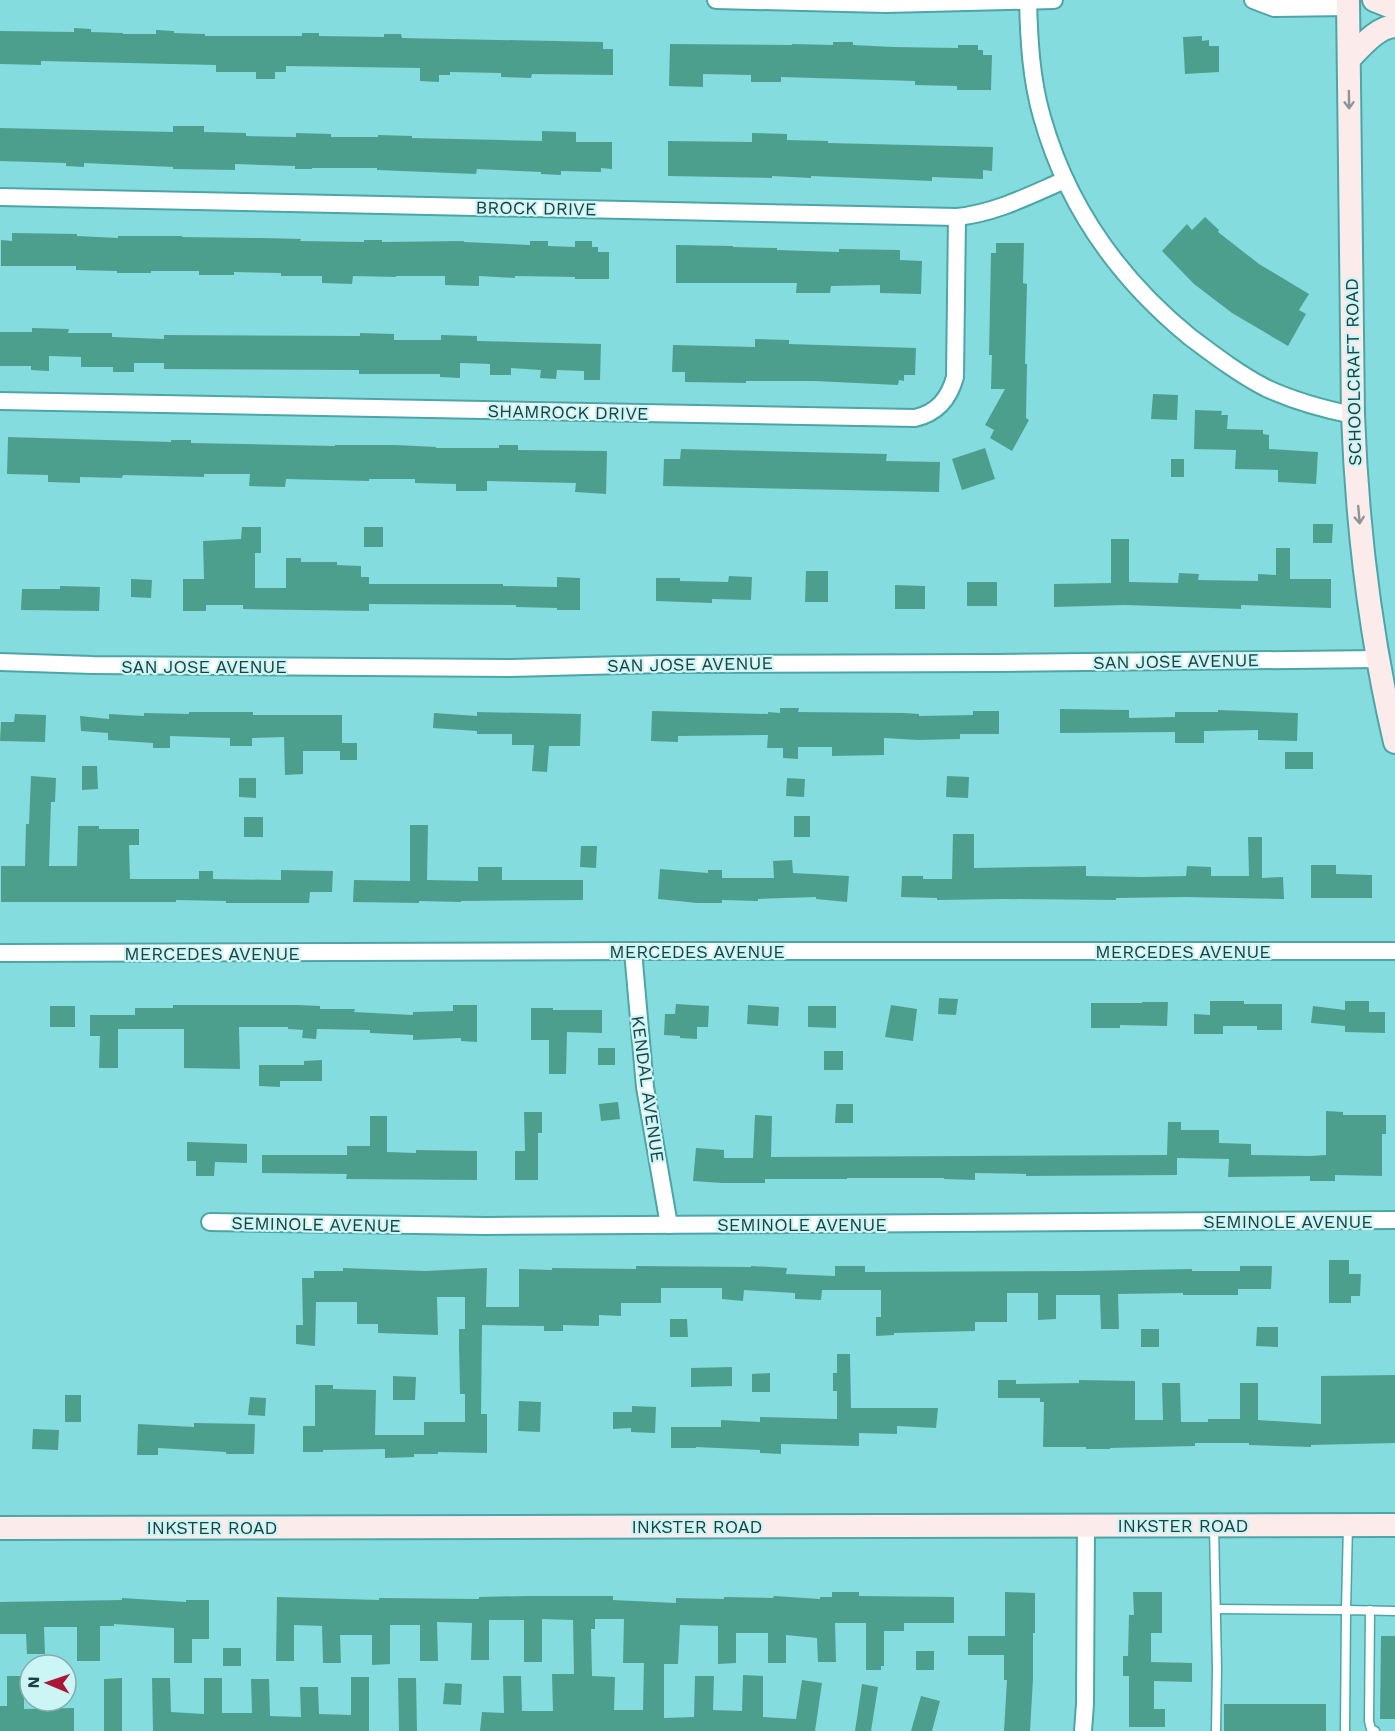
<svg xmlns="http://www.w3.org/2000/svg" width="1395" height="1731" font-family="'Work Sans',sans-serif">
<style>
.building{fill:#4d9f8d;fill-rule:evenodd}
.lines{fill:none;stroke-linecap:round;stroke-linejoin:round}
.service-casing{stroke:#4da5a7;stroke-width:11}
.minor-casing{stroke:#4da5a7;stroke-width:20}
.secondary-casing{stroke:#4da5a7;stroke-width:26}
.service{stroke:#fff;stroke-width:8}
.minor{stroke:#fff;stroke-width:16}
.secondary{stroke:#fcebeb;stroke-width:22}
.oneway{stroke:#8c9696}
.labels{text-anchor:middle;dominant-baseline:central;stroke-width:4.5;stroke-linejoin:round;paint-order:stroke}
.street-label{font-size:18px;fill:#1c4142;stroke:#ccf5f5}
</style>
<rect width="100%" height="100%" fill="#85dcde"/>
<g class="building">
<polygon points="74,28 91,29 91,32 123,33 123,34 156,34 156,30 174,31 174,33 205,34 205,36 302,36 302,33 319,33 319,36 384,37 384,34 401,34 402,38 603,42 603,49 613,49 613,75 532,74 531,78 501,77 501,73 450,72 450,75 439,75 439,82 420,81 420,68 286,66 286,72 275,72 275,79 256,79 256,72 216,72 216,65 41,61 41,65 0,64 0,31 74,32"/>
<polygon points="1202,36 1202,41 1209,40 1209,46 1219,46 1219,72 1185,74 1183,37"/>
<polygon points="833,42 853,42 853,45 894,47 958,48 958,45 978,45 978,50 983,50 983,55 992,55 991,90 957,90 957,86 915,85 915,81 781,77 781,82 751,82 751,75 703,74 703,87 669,86 670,44 792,45 792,44 833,45"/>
<polygon points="173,126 204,126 204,132 246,133 246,136 296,137 296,133 331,134 331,137 378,137 378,135 412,136 412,138 502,140 542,141 542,131 576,132 576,142 612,142 612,169 601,168 601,172 561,171 561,175 541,174 541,172 477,169 476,174 377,170 377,168 312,168 312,169 295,169 295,166 235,164 235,170 173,169 173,167 84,163 84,167 66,166 66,163 0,161 0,128 173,132"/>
<polygon points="752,133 787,134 787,140 828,141 828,143 993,147 992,171 983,170 983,179 932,177 932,181 811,176 811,178 772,176 772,178 668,176 668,141 752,142"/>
<polygon points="1205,217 1219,230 1218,232 1259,264 1309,294 1299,310 1306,314 1288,346 1232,313 1194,284 1162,251 1187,224 1192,230"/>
<polygon points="12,233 77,234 77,236 118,238 118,236 182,236 182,237 262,238 301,239 300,241 364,242 364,240 382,240 382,242 464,241 464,242 530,245 530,241 548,241 548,246 575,247 575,241 592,241 592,247 598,247 598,252 609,252 609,279 575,279 575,277 515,276 515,278 479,276 479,286 445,285 445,276 396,276 396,277 353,276 352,284 322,283 322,276 281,276 281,273 234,272 234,275 199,275 199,271 151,271 151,273 117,273 117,271 76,270 76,266 1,266 1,240 12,241"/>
<polygon points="996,243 1024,243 1023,283 1027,284 1025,364 1027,364 1026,418 1029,420 1012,451 990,438 994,430 985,425 1005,389 991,389 992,355 989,355 991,253 996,253"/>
<polygon points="676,245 733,246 733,247 777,248 777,250 839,252 839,249 900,250 900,260 922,261 921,294 880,293 880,285 831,286 830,293 796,293 797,283 676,283"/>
<polygon points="32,328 69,329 68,333 112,333 112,337 164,339 164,335 360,336 360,333 394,334 394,340 441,340 441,335 477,336 477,341 601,344 600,380 584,380 584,371 557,370 556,379 540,378 541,370 511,368 511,375 490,375 490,364 460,363 460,378 440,377 440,374 359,374 359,370 164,369 164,363 134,363 134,372 113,372 113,367 81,367 81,357 49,356 49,371 31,370 31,366 0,366 0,332 32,332"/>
<polygon points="755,339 789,340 789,344 916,348 915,375 904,375 904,381 899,380 898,385 814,381 746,381 746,383 685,382 685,372 672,372 673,345 755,347"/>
<polygon points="1153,394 1178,395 1177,420 1151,419"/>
<polygon points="1195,410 1222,411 1221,415 1228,415 1227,429 1263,430 1263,434 1269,435 1269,449 1318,452 1316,484 1278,482 1278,470 1235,469 1236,450 1194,449"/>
<polygon points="8,437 171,442 171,440 191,440 191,443 335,446 335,445 396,445 436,447 436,448 499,448 499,445 518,445 518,450 607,451 606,494 575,492 576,483 487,481 487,491 456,491 456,484 415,483 415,479 369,479 369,481 286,479 285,487 249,486 250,474 204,474 204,477 123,475 122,478 80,477 80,483 48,482 48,475 7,474"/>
<polygon points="985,448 995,479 962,490 952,459"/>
<polygon points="681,449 887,454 886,461 940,462 939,492 663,486 664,459 680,459"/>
<rect x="1171" y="459" width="13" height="18"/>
<polygon points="1313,524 1333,524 1332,543 1313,543"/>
<polygon points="242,527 261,527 261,553 255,553 255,588 286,588 286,558 301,558 301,562 337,562 337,565 361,566 361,577 369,577 369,584 503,584 503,586 557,587 557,577 580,578 580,610 557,610 557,608 516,607 516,605 369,604 369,611 243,609 243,605 206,605 206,611 183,611 183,579 204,579 203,541 241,539"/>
<rect x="364" y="527" width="19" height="20"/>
<polygon points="1111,539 1129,539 1129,582 1178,583 1179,573 1199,574 1198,580 1258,581 1258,574 1276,575 1276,548 1290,548 1290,579 1331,579 1331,608 1241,605 1241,609 1125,605 1054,607 1054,584 1111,583"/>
<polygon points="806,571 828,571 828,602 805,602"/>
<polygon points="729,576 752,577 751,600 712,599 712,603 656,601 656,578 680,578 680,581 728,582"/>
<polygon points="131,579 152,580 151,598 131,597"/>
<rect x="967" y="582" width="30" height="24"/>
<polygon points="895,585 925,586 925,609 895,609"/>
<polygon points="60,586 100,587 99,611 21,610 22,589 60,589"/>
<polygon points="780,708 799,708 798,712 904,713 919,714 919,716 973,715 973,711 999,711 999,734 960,734 960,739 918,740 884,738 884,755 832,756 832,747 798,747 798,759 783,758 783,748 767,748 768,735 678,736 678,742 651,741 652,711 768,714 768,712 780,713"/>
<polygon points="1060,709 1129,710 1129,718 1175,717 1175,712 1218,712 1218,710 1298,713 1297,741 1258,740 1258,730 1204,731 1204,743 1175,743 1175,732 1060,733"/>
<polygon points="189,712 253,712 253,715 342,715 342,743 357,743 357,760 340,760 340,751 303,751 303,774 285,775 284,737 252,738 252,746 230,746 230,738 170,736 170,748 153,748 153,743 108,740 108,733 81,731 80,716 109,719 109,714 144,716 144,713 189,714"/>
<polygon points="477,712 581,714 580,746 549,746 547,772 532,771 534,745 512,745 512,734 477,734 477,731 433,728 434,713 477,716"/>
<polygon points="15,714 46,715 45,742 0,741 1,722 14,722"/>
<rect x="1285" y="752" width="28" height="17"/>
<polygon points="82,766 97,766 98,789 82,790"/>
<polygon points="31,776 56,778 55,802 51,802 49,866 77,866 78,826 99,826 99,829 139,829 139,845 129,845 130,879 199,879 199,871 213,871 213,879 281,880 281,870 333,871 332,892 310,892 309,903 226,903 226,901 176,900 176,902 1,902 1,866 25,866 26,824 29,824"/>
<polygon points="947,776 969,777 968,798 946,797"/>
<polygon points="239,778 256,778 256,798 239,797"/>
<polygon points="787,778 805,779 804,797 786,796"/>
<rect x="794" y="816" width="16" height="21"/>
<rect x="244" y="817" width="19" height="20"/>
<polygon points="410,825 428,825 427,880 478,881 478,867 502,867 502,880 583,880 583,900 461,901 461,902 419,901 419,903 353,902 354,880 410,881"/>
<polygon points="953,834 974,834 974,868 1086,866 1086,876 1142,877 1186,876 1187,866 1211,867 1211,876 1249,876 1248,837 1262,837 1262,878 1283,877 1284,899 1186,897 1116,898 1116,900 1003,899 937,900 937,898 901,897 902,876 923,876 923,879 952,879"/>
<polygon points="581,846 597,846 596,868 580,867"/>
<polygon points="792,860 793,873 849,876 847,902 816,899 816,897 758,899 758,901 722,900 722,903 697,903 658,899 660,869 708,873 708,870 722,870 722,878 774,878 773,861"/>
<polygon points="1311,865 1336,865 1336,874 1372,875 1372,898 1311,898"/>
<polygon points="939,998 958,999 956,1015 938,1014"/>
<polygon points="1210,1001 1244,1001 1244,1004 1282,1004 1282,1030 1257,1030 1257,1026 1223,1026 1223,1034 1194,1034 1194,1014 1210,1015"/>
<polygon points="1345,1001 1369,1001 1369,1012 1385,1012 1385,1033 1345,1032 1345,1026 1311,1023 1313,1006 1345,1010"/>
<polygon points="1142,1002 1168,1002 1167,1026 1120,1025 1120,1028 1091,1028 1091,1003 1142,1003"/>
<polygon points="676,1004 709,1006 708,1027 697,1027 697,1039 680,1038 680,1036 664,1035 665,1014 675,1014"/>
<polygon points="173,1005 299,1005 320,1006 320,1009 355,1009 354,1012 413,1015 413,1012 453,1011 453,1005 477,1005 477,1042 461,1041 461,1038 413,1040 413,1035 370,1033 370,1030 317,1029 316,1039 302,1038 303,1030 288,1029 288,1027 239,1027 240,1069 184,1068 184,1029 118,1029 118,1068 99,1068 100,1036 90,1036 90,1015 135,1015 135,1008 173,1008"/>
<polygon points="748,1005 779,1007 778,1026 747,1024"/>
<polygon points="891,1005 917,1009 913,1041 885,1037"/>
<rect x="50" y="1006" width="25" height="21"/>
<polygon points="808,1006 836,1006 836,1028 808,1027"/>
<polygon points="531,1008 553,1008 553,1010 602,1010 602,1033 567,1032 566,1074 549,1074 549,1040 531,1040"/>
<rect x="598" y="1048" width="17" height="17"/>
<rect x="824" y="1051" width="19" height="19"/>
<polygon points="322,1060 322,1081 280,1081 280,1087 259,1086 259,1065 304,1065 304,1061"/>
<polygon points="618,1102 620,1119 601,1121 599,1104"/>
<polygon points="836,1104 853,1104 853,1123 835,1123"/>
<polygon points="1326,1111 1343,1112 1343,1115 1386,1115 1386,1134 1382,1134 1382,1176 1335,1175 1335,1181 1310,1181 1310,1176 1228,1177 1229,1159 1177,1158 1177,1175 1026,1176 1026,1174 975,1173 975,1180 944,1179 944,1178 847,1178 847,1179 765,1179 765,1183 722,1183 693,1181 696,1148 724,1150 724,1158 753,1158 755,1115 772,1116 771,1157 1167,1155 1168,1122 1181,1122 1181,1130 1219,1130 1219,1143 1251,1144 1251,1155 1310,1156 1326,1155"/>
<polygon points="524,1112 542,1112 542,1133 538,1133 538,1180 515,1180 515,1151 525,1151"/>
<polygon points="370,1116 387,1116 387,1152 416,1153 416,1150 477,1151 477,1180 346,1179 347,1174 262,1173 262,1155 347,1155 347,1146 370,1146"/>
<polygon points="187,1142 247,1144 247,1163 215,1162 214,1176 196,1176 196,1161 187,1161"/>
<polygon points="1329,1260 1349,1260 1349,1274 1361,1274 1360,1296 1351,1296 1351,1303 1329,1303"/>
<polygon points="636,1266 751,1267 751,1266 787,1268 786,1274 835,1276 835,1266 865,1266 865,1272 1081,1271 1192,1269 1192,1271 1240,1271 1240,1266 1272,1266 1271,1289 1238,1289 1238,1295 1183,1295 1183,1293 1118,1294 1119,1329 1101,1329 1100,1295 1056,1295 1056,1319 1038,1320 1038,1293 1007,1293 1007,1322 975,1322 975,1331 894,1333 894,1335 876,1336 876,1317 881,1317 881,1290 822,1290 821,1300 795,1299 795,1293 744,1290 743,1301 722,1299 722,1288 661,1288 661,1303 621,1303 621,1316 599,1315 599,1326 563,1325 563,1331 544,1331 544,1326 482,1325 481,1414 487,1414 487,1453 438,1452 438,1454 414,1454 414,1457 385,1458 385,1449 323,1450 323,1452 303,1452 303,1426 315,1426 315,1385 333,1385 333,1389 376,1390 375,1435 424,1435 424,1422 465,1422 465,1394 460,1394 459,1347 459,1329 465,1329 465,1297 437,1297 438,1335 378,1333 378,1324 357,1324 357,1302 316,1302 315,1346 296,1344 296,1325 303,1325 302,1278 314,1278 314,1271 343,1271 343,1268 425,1271 487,1268 486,1307 519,1307 519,1269 552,1270 552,1268 636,1269"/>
<polygon points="670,1319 687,1319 688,1337 670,1337"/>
<polygon points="1257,1327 1278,1327 1278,1347 1256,1346"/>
<rect x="1141" y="1329" width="18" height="18"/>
<polygon points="837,1354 850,1354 851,1408 938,1408 936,1428 897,1426 897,1434 859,1433 859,1446 781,1444 781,1454 760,1453 760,1450 696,1447 696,1448 671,1448 671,1427 721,1427 721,1420 760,1422 760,1417 837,1419 837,1391 833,1391 833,1373 837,1373"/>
<polygon points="732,1367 732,1386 691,1387 691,1368"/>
<polygon points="770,1373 770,1392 752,1392 752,1374"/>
<polygon points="1395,1375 1395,1443 1311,1445 1311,1447 1249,1445 1249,1443 1195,1443 1195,1446 1110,1448 1110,1449 1086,1449 1086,1447 1043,1447 1044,1402 1040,1402 1040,1398 998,1398 998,1380 1016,1380 1016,1384 1079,1383 1079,1380 1135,1381 1135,1420 1163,1420 1162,1383 1180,1383 1181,1422 1208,1422 1208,1419 1240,1419 1240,1383 1258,1383 1258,1420 1321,1424 1321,1376"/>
<polygon points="393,1376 416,1377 415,1400 393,1400"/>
<rect x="65" y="1395" width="16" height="27"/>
<polygon points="250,1397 266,1398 265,1416 248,1415"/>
<polygon points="519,1401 541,1402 540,1432 518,1431"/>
<polygon points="632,1406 656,1407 655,1433 631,1432 631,1428 613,1429 613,1412 632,1412"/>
<polygon points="194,1423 255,1424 254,1454 226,1454 226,1452 158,1448 158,1455 137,1455 138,1424 194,1427"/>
<polygon points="33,1429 59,1430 58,1450 32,1449"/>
<path d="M 832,1592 L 859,1592 L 859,1596 L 954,1597 L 954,1623 L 904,1623 L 904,1631 L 884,1631 L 884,1666 L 881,1666 L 881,1670 L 866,1670 L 866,1623 L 835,1623 L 836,1662 L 818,1662 L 817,1638 L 786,1635 L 786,1663 L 768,1663 L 768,1633 L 736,1633 L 736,1663 L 718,1664 L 718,1626 L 680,1625 L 678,1664 L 664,1664 L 664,1718 L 694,1717 L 695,1676 L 714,1676 L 713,1710 L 742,1711 L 743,1675 L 763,1676 L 763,1717 L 796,1719 L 802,1680 L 822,1683 L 815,1731 L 480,1731 L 482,1712 L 504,1713 L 503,1676 L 521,1676 L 522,1711 L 553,1711 L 552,1674 L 574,1674 L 573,1620 L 542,1619 L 542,1662 L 524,1662 L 524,1620 L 489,1620 L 489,1660 L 471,1660 L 472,1623 L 437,1622 L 438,1661 L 420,1661 L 420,1625 L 390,1625 L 390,1664 L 372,1665 L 372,1635 L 340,1635 L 341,1663 L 323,1663 L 322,1626 L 294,1625 L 294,1661 L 276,1661 L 277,1597 L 379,1600 L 379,1598 L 479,1599 L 479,1597 L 527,1596 L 613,1596 L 613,1600 L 676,1603 L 676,1598 L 724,1599 L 724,1597 L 773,1598 L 774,1596 L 820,1599 L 820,1597 L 832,1597 ZM 595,1619 L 624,1619 L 623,1663 L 644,1663 L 643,1710 L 614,1710 L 615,1677 L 592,1676 L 591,1629 L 595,1629 Z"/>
<polygon points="1005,1592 1035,1593 1035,1633 1033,1633 1033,1679 1030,1731 1004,1731 1007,1680 1004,1680 1004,1655 968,1655 968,1636 1005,1636"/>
<polygon points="1133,1592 1162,1592 1162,1633 1151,1633 1151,1662 1192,1663 1192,1682 1154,1681 1154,1709 1165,1709 1165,1727 1129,1727 1129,1676 1123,1676 1123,1656 1128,1656 1129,1615 1134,1615"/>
<polygon points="122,1598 186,1602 186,1600 209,1600 209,1639 192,1639 192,1663 174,1663 174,1628 114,1624 114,1626 100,1626 100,1661 77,1661 77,1627 44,1627 45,1654 27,1654 26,1634 0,1634 0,1602 122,1600"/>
<polygon points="1381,1636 1395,1636 1395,1719 1380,1719"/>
<rect x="223" y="1648" width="18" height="18"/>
<rect x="916" y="1651" width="18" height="19"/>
<polygon points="7,1676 24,1676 24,1709 74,1708 74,1731 0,1731 0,1706 7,1706"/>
<polygon points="351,1677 369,1677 369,1731 153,1731 152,1678 170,1678 171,1712 204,1714 204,1678 222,1678 222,1713 252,1713 251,1679 269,1679 270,1716 301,1717 300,1687 318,1687 319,1714 351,1715"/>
<polygon points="122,1678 122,1731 104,1731 104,1679"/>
<polygon points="398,1678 416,1678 417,1731 399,1731"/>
<polygon points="445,1683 462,1684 461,1705 443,1704"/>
<polygon points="862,1684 878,1687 871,1731 855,1731"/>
<polygon points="921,1696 940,1701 932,1731 911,1731"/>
<rect x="1224" y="1704" width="102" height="27"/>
</g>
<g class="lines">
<g class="service-casing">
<g id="service">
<polyline points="1214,1527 1217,1668 1216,1731"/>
<polyline points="1216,1609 1346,1610 1348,1525"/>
<polyline points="1370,1610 1369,1721 1371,1729 1375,1731"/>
<polyline points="1345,1731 1346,1610 1395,1611"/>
</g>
</g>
<g class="minor-casing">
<g id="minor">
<polyline points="716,0 886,4 1054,0"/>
<path d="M 1028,0 C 1029,40 1031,79 1042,117 C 1067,206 1119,279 1190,337 C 1214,355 1239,374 1266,388 C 1294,401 1323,409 1353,415"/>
<polyline points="1253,0 1274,8 1348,7"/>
<path d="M 0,197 L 957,217 C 996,213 1030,195 1065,180"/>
<path d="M 0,401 L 915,418 C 937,413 949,399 955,377 L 957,217"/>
<polyline points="0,662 92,665 511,668 663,664 996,663 1379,659"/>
<polyline points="633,951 645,1087 669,1225"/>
<polyline points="0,953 633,951 1395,951"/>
<polyline points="210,1222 486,1226 1395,1220"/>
<polyline points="1083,1731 1085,1704 1086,1525"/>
</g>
</g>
<g class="secondary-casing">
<g id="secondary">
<path d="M 1348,0 L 1353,415 C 1357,524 1370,635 1395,742"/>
<polyline points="1374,0 1389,6 1395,6"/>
<path d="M 1349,59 C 1361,47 1377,27 1395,26"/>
<polyline points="0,1528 1395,1525"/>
</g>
</g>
<use href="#service" class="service"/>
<use href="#minor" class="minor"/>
<use href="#secondary" class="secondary"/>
</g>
<defs><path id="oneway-shaft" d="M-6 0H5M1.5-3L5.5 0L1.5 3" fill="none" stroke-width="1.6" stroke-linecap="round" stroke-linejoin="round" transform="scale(1.5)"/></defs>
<g class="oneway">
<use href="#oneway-shaft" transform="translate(1349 100) rotate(89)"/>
<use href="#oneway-shaft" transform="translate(1359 515) rotate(85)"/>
</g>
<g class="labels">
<g class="street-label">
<text transform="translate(536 208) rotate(1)">BROCK DRIVE</text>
<text transform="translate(1353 372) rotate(-91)">SCHOOLCRAFT ROAD</text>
<text transform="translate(568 412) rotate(1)">SHAMROCK DRIVE</text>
<text transform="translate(1176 661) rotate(-1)">SAN JOSE AVENUE</text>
<text transform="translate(690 664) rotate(-1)">SAN JOSE AVENUE</text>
<text x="204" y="666">SAN JOSE AVENUE</text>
<text x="697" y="951">MERCEDES AVENUE</text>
<text x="1183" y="951">MERCEDES AVENUE</text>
<text x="212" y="953">MERCEDES AVENUE</text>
<text transform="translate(648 1089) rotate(82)">KENDAL AVENUE</text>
<text x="1288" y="1221">SEMINOLE AVENUE</text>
<text transform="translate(316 1224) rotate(1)">SEMINOLE AVENUE</text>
<text x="802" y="1224">SEMINOLE AVENUE</text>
<text x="1183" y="1525">INKSTER ROAD</text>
<text x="697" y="1526">INKSTER ROAD</text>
<text x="212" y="1527">INKSTER ROAD</text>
</g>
</g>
<g transform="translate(48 1683) rotate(272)"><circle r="28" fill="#ccf5f5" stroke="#86adad" stroke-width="1.5"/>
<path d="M0-4.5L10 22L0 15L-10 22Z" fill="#ad1736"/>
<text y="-9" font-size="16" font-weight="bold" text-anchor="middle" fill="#1c4142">N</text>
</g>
</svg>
